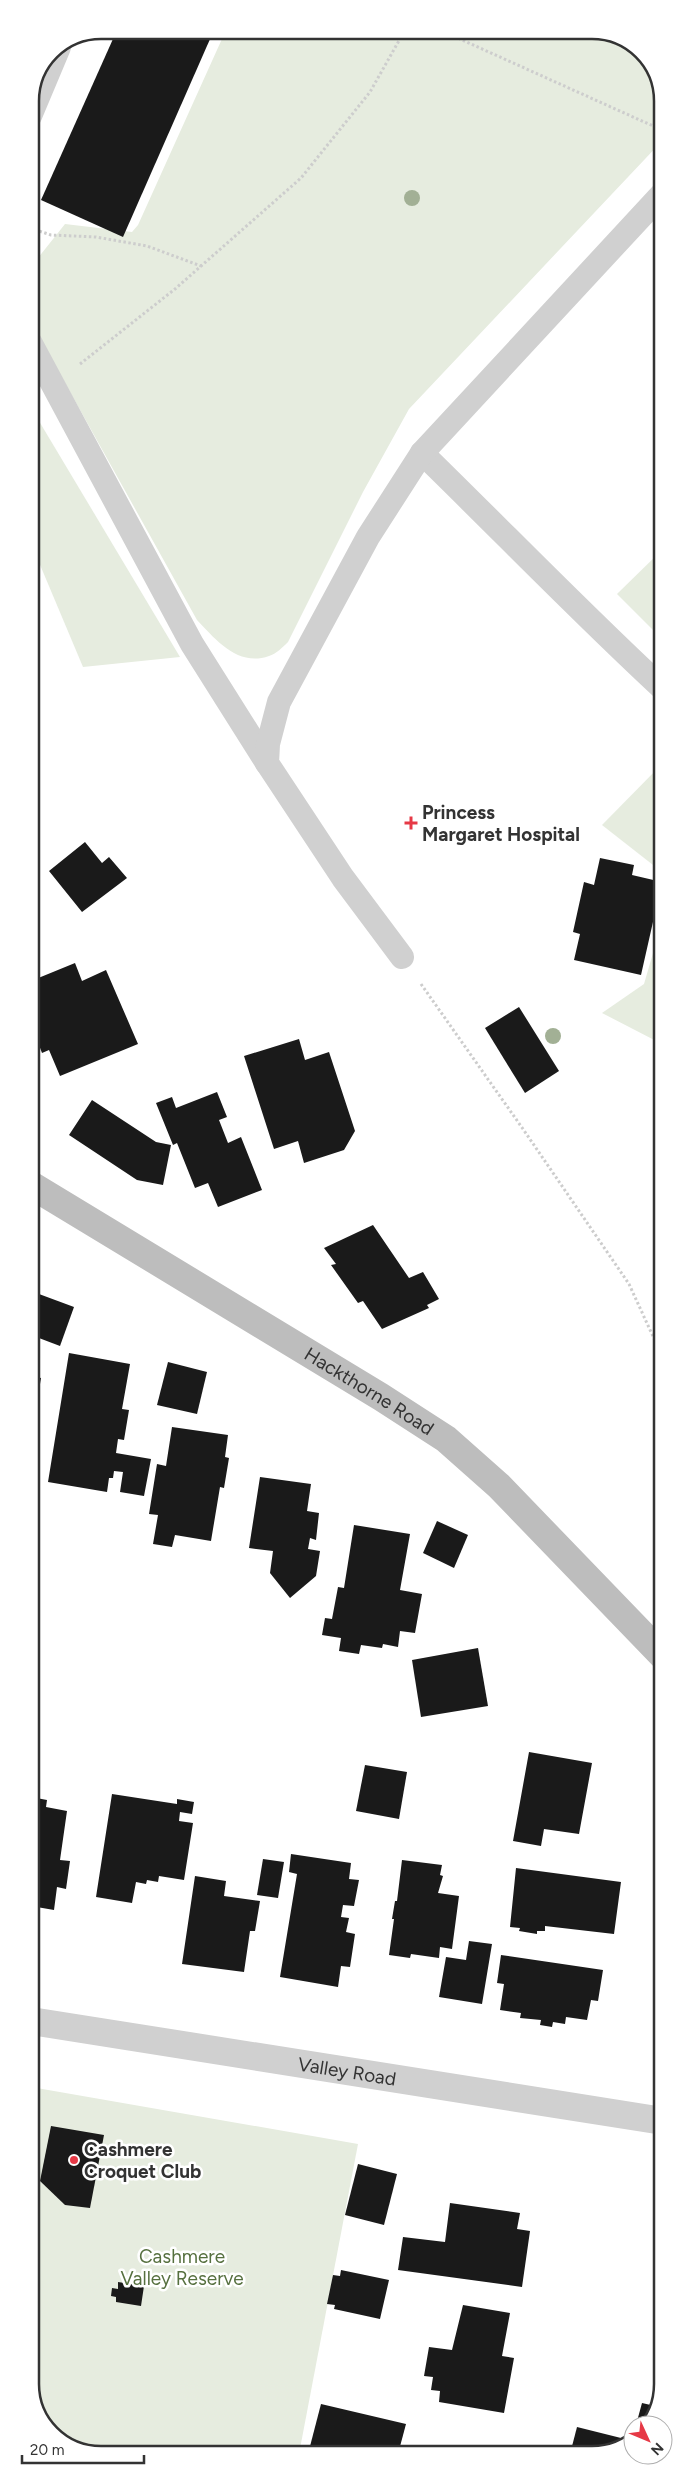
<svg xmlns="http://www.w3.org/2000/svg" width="693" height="2485" font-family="Figtree,sans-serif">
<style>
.green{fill:#e6ecdf}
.building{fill:#1a1a1a}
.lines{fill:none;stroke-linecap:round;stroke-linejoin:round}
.path{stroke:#cdcdcd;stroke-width:3;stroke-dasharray:2.5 2.5;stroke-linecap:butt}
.lane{stroke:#d0d0d0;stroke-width:24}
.street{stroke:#d0d0d0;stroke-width:28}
.secondary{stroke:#bdbdbd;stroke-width:28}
.tree{fill:#a2b095}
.poi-dot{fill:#e63946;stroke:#fff;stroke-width:2}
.labels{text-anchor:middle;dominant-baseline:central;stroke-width:5;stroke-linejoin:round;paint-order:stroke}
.poi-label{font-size:19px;font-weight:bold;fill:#333;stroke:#fff;text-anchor:start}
.street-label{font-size:19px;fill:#333;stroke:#fff}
.park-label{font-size:19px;fill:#56703f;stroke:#fff}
.rim{fill:none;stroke:#333;stroke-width:2.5}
</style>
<rect width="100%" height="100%" fill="#fff"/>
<g class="green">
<path d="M 226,30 L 602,31 L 639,48 L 662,86 L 662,141 L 409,409 L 363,492 L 288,642 C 283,647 276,654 269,656 C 238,667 216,640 197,620 L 30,320 L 30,268 L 65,224 L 132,232 L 138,225 Z"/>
<polygon points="30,406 180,657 83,667 30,541"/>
<polygon points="662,550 662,639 617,594"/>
<polygon points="662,764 662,872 602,825"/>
<polygon points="662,922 662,1044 602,1013 644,984"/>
<polygon points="31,2087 358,2144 299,2454 95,2455 54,2437 31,2399"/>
</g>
<g class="building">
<polygon points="117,30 214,30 123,237 41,200"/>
<polygon points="30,642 40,674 30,677"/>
<polygon points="30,744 39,759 30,764"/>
<polygon points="85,842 102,863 109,857 127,878 82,912 49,871"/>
<polygon points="600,858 634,865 632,875 662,882 641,975 574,960 580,934 573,932 584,882 594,885"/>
<polygon points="75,963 82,981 106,970 138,1044 60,1076 49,1050 42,1053 34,1032 40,1030 31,1007 31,981"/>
<polygon points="519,1007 559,1071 525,1093 485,1028"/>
<polygon points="299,1039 305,1060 329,1052 355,1131 344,1150 304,1163 298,1141 274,1149 244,1056"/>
<polygon points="217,1092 227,1117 219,1120 228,1143 241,1137 262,1190 218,1207 208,1183 195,1188 177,1143 173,1145 156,1103 172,1097 176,1108"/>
<polygon points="92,1100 156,1142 171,1145 163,1185 137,1180 69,1135"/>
<polygon points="373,1225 409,1278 423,1272 439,1299 427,1305 429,1308 382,1329 363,1301 358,1303 331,1265 336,1264 324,1248"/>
<polygon points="39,1294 74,1307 60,1346 31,1335 31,1316"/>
<polygon points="69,1353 130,1364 122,1409 129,1410 124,1440 118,1439 116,1453 151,1459 144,1496 120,1492 123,1472 114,1471 113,1478 109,1478 107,1492 48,1482"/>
<polygon points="168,1362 207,1372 197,1414 157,1405"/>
<polygon points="31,1376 41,1378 36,1408 31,1408"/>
<polygon points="172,1427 228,1435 225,1457 229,1458 224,1488 220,1487 211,1541 175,1535 172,1547 153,1544 158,1515 149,1514 157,1464 166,1466"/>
<polygon points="260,1477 311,1484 307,1511 319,1513 316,1540 310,1538 308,1549 320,1551 316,1576 290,1598 270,1573 273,1551 249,1548"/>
<polygon points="437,1521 468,1535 454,1568 423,1553"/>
<polygon points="354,1525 410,1534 400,1590 422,1594 415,1633 400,1631 398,1647 383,1644 382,1648 361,1645 359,1654 339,1651 341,1638 322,1635 325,1618 332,1619 338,1587 344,1588"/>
<polygon points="478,1648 488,1706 421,1717 412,1660"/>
<polygon points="529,1752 592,1763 579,1834 544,1829 541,1846 513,1841"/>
<polygon points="365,1765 407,1772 399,1819 356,1811"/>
<polygon points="112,1794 177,1804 177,1799 194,1802 192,1814 180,1812 179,1821 193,1823 184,1880 159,1876 158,1882 147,1880 146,1884 136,1882 132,1903 96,1897"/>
<polygon points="31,1797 47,1800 46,1807 67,1811 60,1860 70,1861 66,1889 57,1887 54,1910 31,1906"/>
<polygon points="291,1854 351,1863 349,1879 359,1880 354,1906 343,1905 341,1917 349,1918 346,1932 355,1934 350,1967 341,1966 338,1987 280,1977 297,1874 289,1872"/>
<polygon points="263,1859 284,1862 278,1898 257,1895"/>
<polygon points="402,1860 442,1865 440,1875 443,1876 438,1893 459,1896 452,1949 440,1947 439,1958 411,1954 410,1958 389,1955 394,1919 392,1919 395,1901 397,1901"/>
<polygon points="516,1868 621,1882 614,1934 545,1926 545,1931 537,1931 537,1934 519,1931 520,1928 510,1927"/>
<polygon points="195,1876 226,1881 224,1896 260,1901 255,1931 250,1931 244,1972 182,1964"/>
<polygon points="469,1941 492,1944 482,2004 439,1997 446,1957 466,1960"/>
<polygon points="501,1955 603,1970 598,2001 591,2000 587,2020 566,2017 565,2024 553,2022 552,2027 540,2025 541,2020 520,2018 521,2013 500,2010 504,1984 497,1983"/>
<polygon points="51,2126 104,2135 90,2208 65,2205 40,2181"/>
<polygon points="358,2164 397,2174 384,2225 345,2215"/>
<polygon points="450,2203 520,2213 517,2229 530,2231 522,2287 398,2270 403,2237 445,2242"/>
<polygon points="341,2270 389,2280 380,2319 334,2309 335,2305 327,2304 333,2275 340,2276"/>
<polygon points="118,2282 144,2286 141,2306 116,2302 116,2297 111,2296 112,2288 118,2289"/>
<polygon points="463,2305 510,2313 502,2356 514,2358 504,2413 439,2402 440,2391 431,2390 433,2377 424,2376 429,2347 452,2350"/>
<polygon points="642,2403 655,2406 648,2425 636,2425"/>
<polygon points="321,2404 406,2424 398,2454 308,2454"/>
<polygon points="577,2427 625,2439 624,2444 607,2454 570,2454"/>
</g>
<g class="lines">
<g class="path">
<polyline points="440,30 662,130"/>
<polyline points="30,228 51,235 96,237 147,246 201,266"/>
<polyline points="80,364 175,289 301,178 370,92 405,30"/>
<polyline points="421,984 523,1129 629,1284 662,1356"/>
</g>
<g class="lane">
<polyline points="30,116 59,47"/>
<polyline points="30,342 192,644 267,763"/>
<path d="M 422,453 C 502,531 580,612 662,688"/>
<polyline points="402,957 343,878 267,763 268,744 279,702 368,537 422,453 662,194"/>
</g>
<path class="street" id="s1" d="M 31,2021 L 663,2121"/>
<path class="secondary" id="s2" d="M 31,1185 L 381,1397 L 446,1439 L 499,1486 L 663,1656"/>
</g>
<g class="tree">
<circle cx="412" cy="198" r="8"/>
<circle cx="553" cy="1036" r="8"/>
</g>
<g class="poi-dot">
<path d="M408.5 815.5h5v5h5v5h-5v5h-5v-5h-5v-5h5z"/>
<circle cx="74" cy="2160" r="5"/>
</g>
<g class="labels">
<g class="poi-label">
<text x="422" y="812">Princess<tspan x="422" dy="22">Margaret Hospital</tspan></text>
<text x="84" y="2149">Cashmere<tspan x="84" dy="22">Croquet Club</tspan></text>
</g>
<g class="street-label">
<text stroke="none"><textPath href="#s2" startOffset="396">Hackthorne Road</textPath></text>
<text stroke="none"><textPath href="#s1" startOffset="320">Valley Road</textPath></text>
</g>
<g class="park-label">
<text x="182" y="2256">Cashmere<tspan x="182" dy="22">Valley Reserve</tspan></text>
</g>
</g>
<path d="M0 0H693V2485H0ZM101 39H592A62 62 0 0 1 654 101V2384A62 62 0 0 1 592 2446H101A62 62 0 0 1 39 2384V101A62 62 0 0 1 101 39Z" fill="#fff" fill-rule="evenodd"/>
<path class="rim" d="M101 39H592A62 62 0 0 1 654 101V2384A62 62 0 0 1 592 2446H101A62 62 0 0 1 39 2384V101A62 62 0 0 1 101 39Z"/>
<g transform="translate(648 2440) rotate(134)"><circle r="24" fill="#ffffff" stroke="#adadad"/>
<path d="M0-4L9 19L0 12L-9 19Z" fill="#e63946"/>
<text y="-8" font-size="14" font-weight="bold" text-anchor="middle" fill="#333333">N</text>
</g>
<path d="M22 2455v8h122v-8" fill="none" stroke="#333333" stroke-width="2.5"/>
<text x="30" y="2455" font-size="15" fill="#333333" stroke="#ffffff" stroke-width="4" paint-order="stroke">20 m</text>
</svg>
